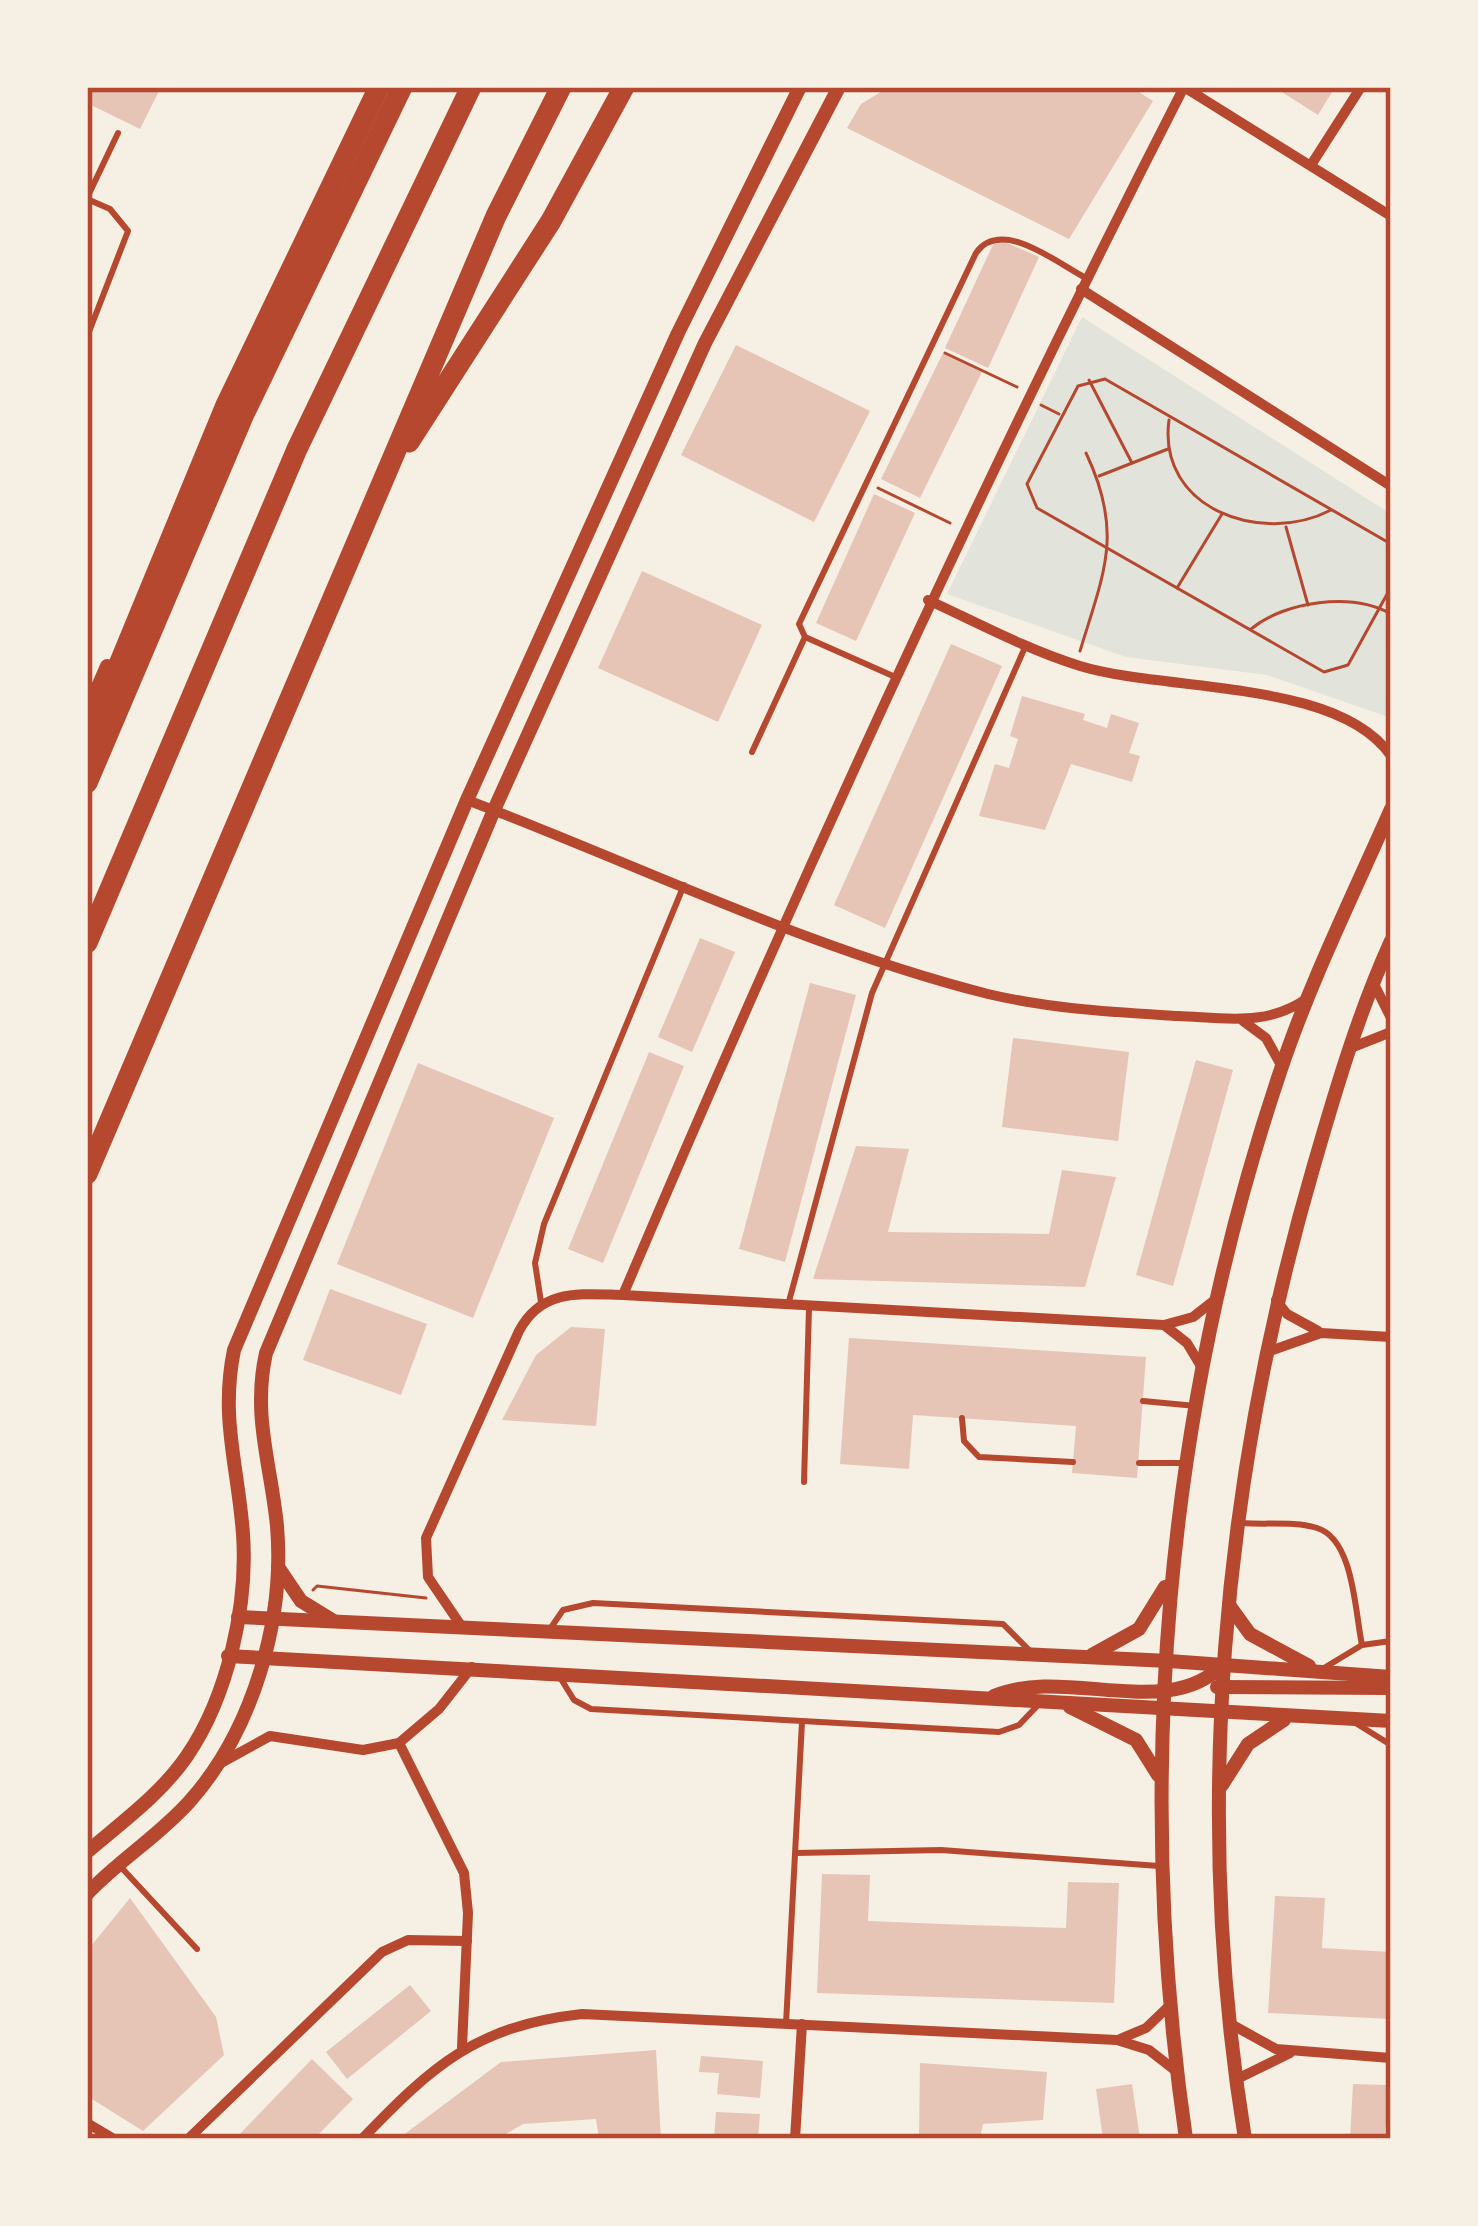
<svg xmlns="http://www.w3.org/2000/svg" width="1478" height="2226" font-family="Poppins,sans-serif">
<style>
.green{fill:#e2e4dc}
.building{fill:#e6c5b7}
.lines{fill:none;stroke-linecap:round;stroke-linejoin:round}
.path{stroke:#b5482f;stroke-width:3}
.service{stroke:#b5482f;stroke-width:6}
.minor{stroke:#b5482f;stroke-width:10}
.tertiary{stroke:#b5482f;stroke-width:14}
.motorway{stroke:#b5482f;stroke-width:21}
.neatline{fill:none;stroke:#b5482f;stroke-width:4.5}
</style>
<rect width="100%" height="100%" fill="#f6efe4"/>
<polygon class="green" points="1082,317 1391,514 1391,718 1267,675 1126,657 947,594"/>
<g class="building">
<polygon points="87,87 161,87 140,129 87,103"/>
<polygon points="889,87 1131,87 1153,101 1069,239 847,128 861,104"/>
<polygon points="1274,87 1335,87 1318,115"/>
<polygon points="996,238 1039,257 988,368 945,348"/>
<polygon points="736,345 870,411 814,522 681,455"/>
<polygon points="943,353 982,372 920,498 881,479"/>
<polygon points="874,494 915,513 856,641 816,623"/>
<polygon points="642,571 762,625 718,722 598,668"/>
<polygon points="951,644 1002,666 885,928 834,905"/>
<polygon points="1022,696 1085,714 1083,720 1107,728 1111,714 1139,723 1129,753 1140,756 1132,782 1071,764 1045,830 979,816 995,764 1009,768 1018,739 1010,736"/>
<polygon points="700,938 735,952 692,1052 658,1037"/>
<polygon points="810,983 856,995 785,1262 739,1249"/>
<polygon points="1013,1038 1129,1052 1118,1141 1002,1127"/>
<polygon points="649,1052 684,1066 603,1263 568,1249"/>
<polygon points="1196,1060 1233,1070 1173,1286 1136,1275"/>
<polygon points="418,1063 554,1118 473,1318 337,1264"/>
<polygon points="856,1146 909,1149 888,1232 1049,1234 1062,1170 1116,1177 1085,1287 813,1279"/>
<polygon points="330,1289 427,1324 401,1395 303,1360"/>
<polygon points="571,1327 605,1329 596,1426 502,1420 536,1355"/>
<polygon points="849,1338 1146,1357 1137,1478 1072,1473 1076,1426 913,1415 909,1469 840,1464"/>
<polygon points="822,1874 870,1875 868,1921 968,1925 1066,1928 1068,1882 1119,1883 1114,2003 817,1993"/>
<polygon points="1275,1896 1325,1898 1322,1948 1391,1952 1391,2019 1268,2013"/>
<polygon points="130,1898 216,2017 224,2055 143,2131 87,2096 87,1951"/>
<polygon points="410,1985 431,2011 347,2079 326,2052"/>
<polygon points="656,2050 661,2139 599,2139 596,2119 523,2124 497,2139 398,2139 501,2062"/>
<polygon points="701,2056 763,2061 760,2098 717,2094 719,2073 699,2072"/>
<polygon points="312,2059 353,2099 314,2139 235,2139"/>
<polygon points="920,2063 1047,2072 1043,2120 983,2124 980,2139 919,2139"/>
<polygon points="1132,2084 1140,2139 1103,2139 1096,2089"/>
<polygon points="1353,2084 1388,2085 1385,2139 1350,2139"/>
<polygon points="716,2112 760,2114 758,2139 714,2139"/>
</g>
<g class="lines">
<g class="path">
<polyline points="945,353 1017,387"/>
<polyline points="1089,380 1132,463"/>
<polyline points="1041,405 1059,414"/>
<path d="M 1169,420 C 1157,509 1262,546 1331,510"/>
<polyline points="1099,476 1168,449"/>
<polyline points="878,488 950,523"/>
<polyline points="1286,527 1308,605"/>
<polyline points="1391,544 1105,379 1078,386 1027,484 1037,508 1324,672 1348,665 1391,587"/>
<polyline points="1177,588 1222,514"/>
<path d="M 1251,629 C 1285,601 1352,592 1391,614"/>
<path d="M 1080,651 C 1104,572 1124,533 1086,453"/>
<polyline points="313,1590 317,1586 426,1598"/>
</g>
<g class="service">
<polyline points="87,198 118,133"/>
<polyline points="87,199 110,209 128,231 87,337"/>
<path d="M 893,676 L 805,637 L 799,624 L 976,253 C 1001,217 1057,263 1086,278"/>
<polyline points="752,752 805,637"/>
<polyline points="541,1302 535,1263 544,1224 684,885"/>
<polyline points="788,1305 872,993 1026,645"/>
<polyline points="1143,1401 1196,1406"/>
<polyline points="962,1418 964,1441 979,1457 1073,1462"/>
<polyline points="1139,1463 1183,1463"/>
<polyline points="804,1482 809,1308"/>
<path d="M 1242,1523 C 1265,1525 1295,1521 1317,1528 C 1354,1539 1355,1613 1362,1645"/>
<polyline points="548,1632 563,1610 593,1603 1003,1624 1031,1652"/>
<polyline points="1324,1668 1362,1645 1391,1641"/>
<polyline points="561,1679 574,1700 591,1709 999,1732 1019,1725 1039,1704"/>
<polyline points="1354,1722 1391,1745"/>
<polyline points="796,1853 941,1850 1159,1866"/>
<polyline points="119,1865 197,1949"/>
<polyline points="786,2024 802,1722"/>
</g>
<g class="minor">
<polyline points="1311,165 1361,87"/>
<polyline points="1081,289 1391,486"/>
<path d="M 928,600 C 978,623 1028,650 1080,666 C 1165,692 1339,679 1391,756"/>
<path d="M 467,800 C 639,865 809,949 988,994 C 1051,1009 1114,1012 1178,1016 C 1226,1018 1268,1027 1309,997"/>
<polyline points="1374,984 1391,1018"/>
<polyline points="1243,1021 1266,1038 1282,1067"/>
<polyline points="1348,1049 1391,1032"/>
<path d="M 623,1295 C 797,885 981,483 1184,87 L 1391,216"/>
<polyline points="1276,1300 1287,1314 1318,1331"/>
<polyline points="1164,1325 1187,1343 1202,1368"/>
<polyline points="1267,1352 1321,1333 1391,1337"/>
<path d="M 462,1627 L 428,1577 L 426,1538 L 519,1331 C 542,1288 580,1294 623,1295 L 1164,1325 L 1193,1317 L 1216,1299"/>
<polyline points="399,1743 464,1873 468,1913 462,2047"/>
<polyline points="219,1764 270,1736 363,1750 399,1743 439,1709 472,1667"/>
<polyline points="1229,2023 1276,2049 1391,2058"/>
<polyline points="1120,2039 1146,2028 1169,2006"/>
<polyline points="1235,2080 1290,2053"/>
<polyline points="87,2123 114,2139"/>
<polyline points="188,2139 382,1952 408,1940 467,1941"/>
<path d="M 362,2139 C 433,2065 476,2026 582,2014 L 1117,2040 L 1149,2050 L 1176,2071"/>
<polyline points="795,2139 802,2024"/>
</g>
<g class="tertiary">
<polyline points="87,712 107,666"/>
<polyline points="278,1567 301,1601 332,1620"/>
<polyline points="1229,1605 1250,1634 1309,1666"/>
<polyline points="238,1617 1169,1661 1391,1677"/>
<polyline points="1092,1655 1139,1629 1165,1587"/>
<polyline points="228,1656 1391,1721"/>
<polyline points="1217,1687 1391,1688"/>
<path d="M 994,1696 C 1064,1666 1170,1722 1223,1664"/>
<polyline points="1070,1707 1136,1740 1158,1775"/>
<polyline points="1222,1785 1248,1744 1284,1720"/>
<path d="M 87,1852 C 122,1822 161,1794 187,1756 C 228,1696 248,1605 243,1534 C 238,1466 220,1418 234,1350 L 467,800 L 678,333 L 800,87"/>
<path d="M 87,1894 C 119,1860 159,1836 190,1801 C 253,1730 285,1620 277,1526 C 271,1464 252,1416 266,1353 L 494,810 L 705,343 L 839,87"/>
<path d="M 1186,2139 C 1134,1781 1165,1412 1281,1069 C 1311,980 1353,895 1391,809"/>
<path d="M 1245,2139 C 1192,1813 1222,1480 1314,1165 C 1336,1089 1358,1014 1391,941"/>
</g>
<g class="motorway">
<polyline points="409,442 551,221 624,87"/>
<polyline points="87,742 226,405 379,87"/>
<polyline points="87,783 244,414 402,87"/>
<polyline points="87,943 297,449 471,87"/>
<polyline points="87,1174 496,216 561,87"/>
</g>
</g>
<rect width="1478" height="2226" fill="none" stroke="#f6efe4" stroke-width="180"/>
<rect x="90" y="90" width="1298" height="2046" class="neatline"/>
</svg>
